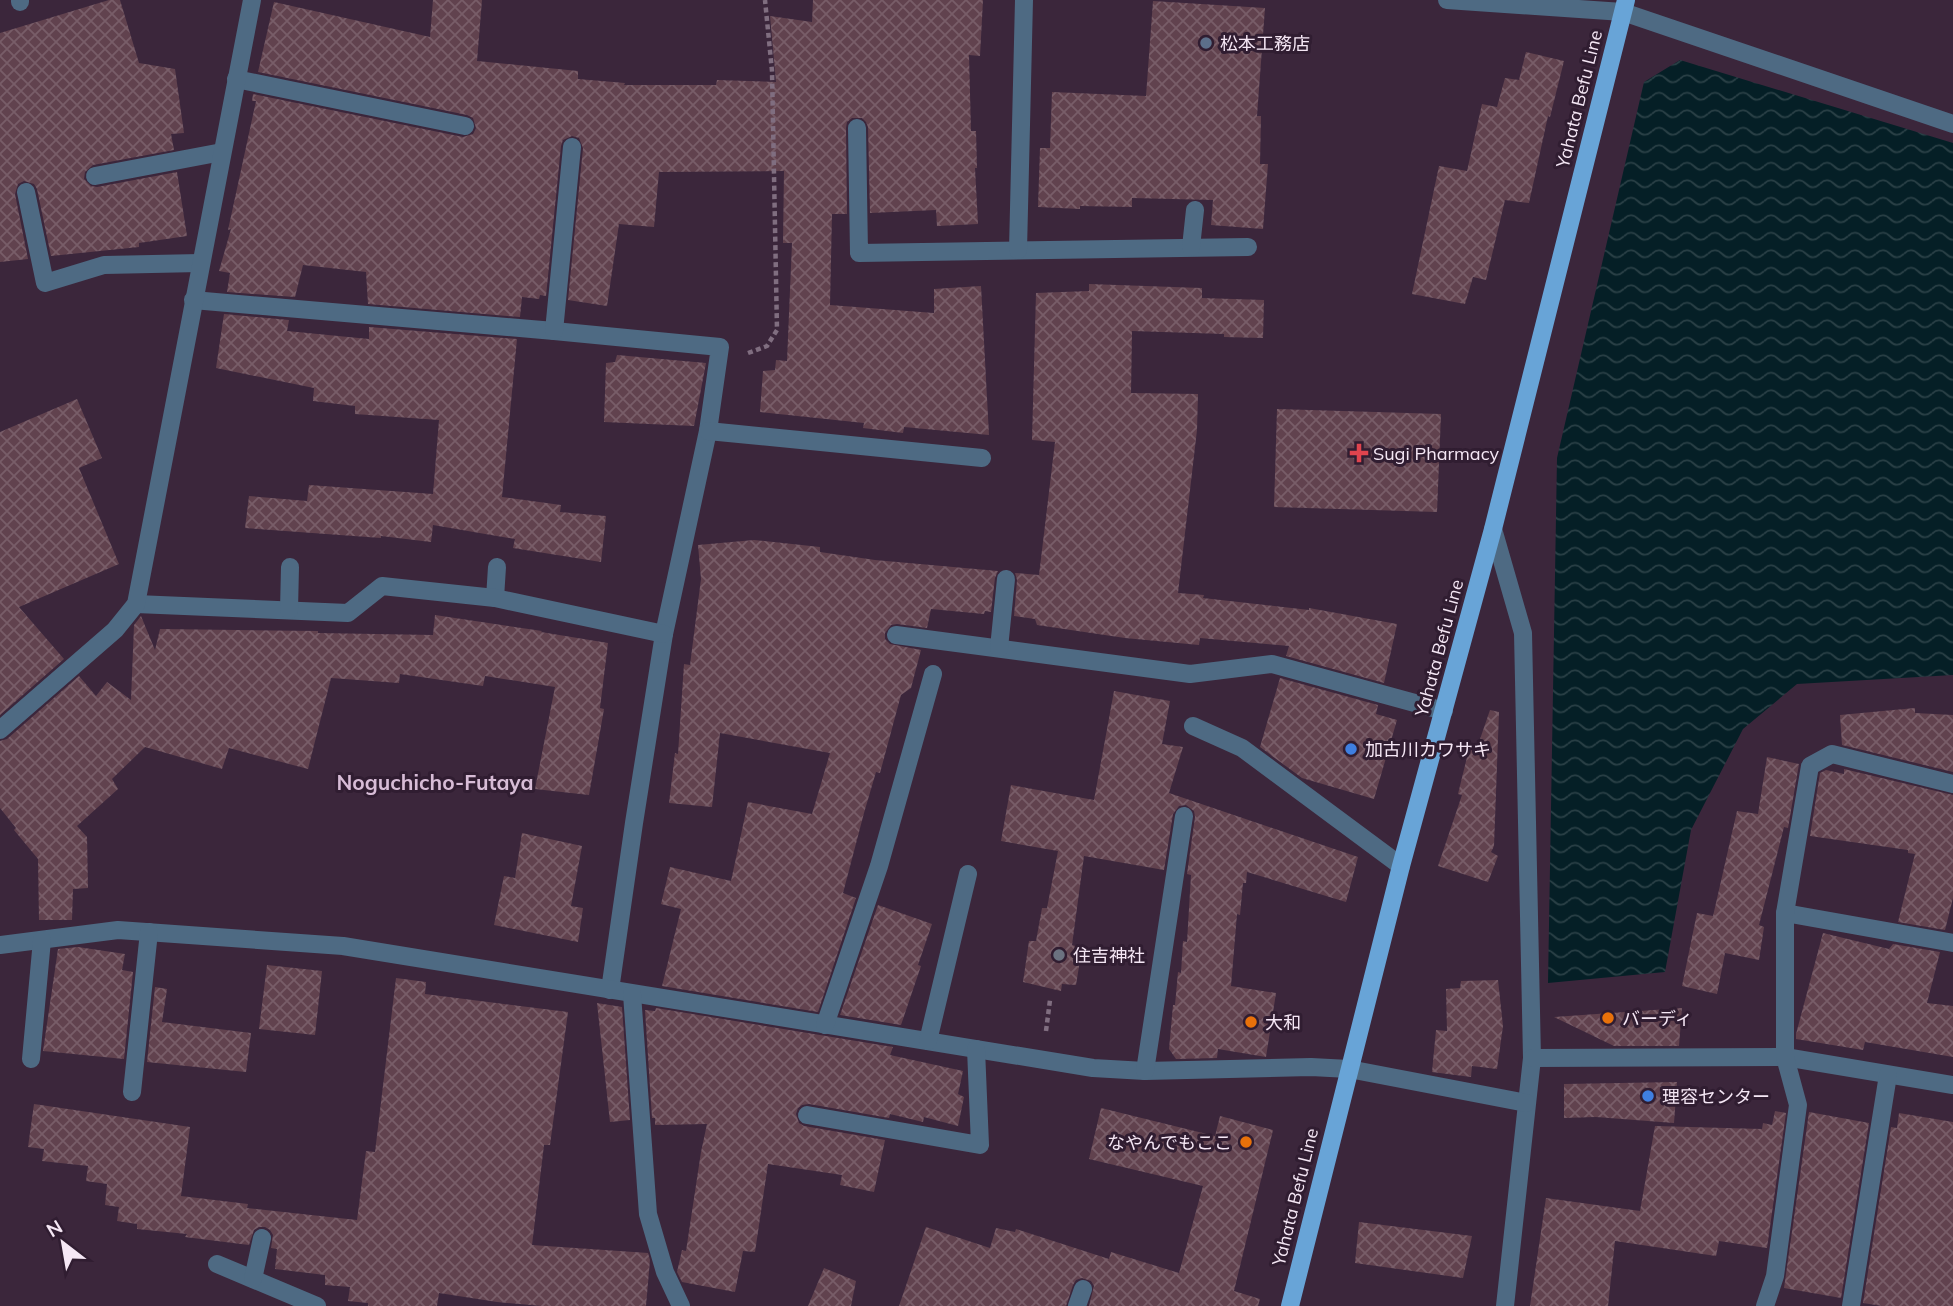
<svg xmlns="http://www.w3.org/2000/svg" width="1953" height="1306" font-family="Mulish,'Noto Sans JP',sans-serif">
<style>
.water{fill:url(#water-waves)}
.building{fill:url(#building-cross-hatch)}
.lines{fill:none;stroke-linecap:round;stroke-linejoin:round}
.path{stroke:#806e80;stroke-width:4.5;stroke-dasharray:5 3.5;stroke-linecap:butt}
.minor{stroke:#4e6a83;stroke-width:18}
.major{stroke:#68a4d7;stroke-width:18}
.service-dot{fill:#5c6f8a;stroke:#301d31;stroke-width:2.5}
.health-dot{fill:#e0444e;stroke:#301d31;stroke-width:2.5}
.shop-dot{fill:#3f7fe0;stroke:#301d31;stroke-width:2.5}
.worship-dot{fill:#6b7280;stroke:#301d31;stroke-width:2.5}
.food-dot{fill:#e8710a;stroke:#301d31;stroke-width:2.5}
.labels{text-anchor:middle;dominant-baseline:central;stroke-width:6;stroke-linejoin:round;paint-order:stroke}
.poi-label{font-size:18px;fill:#f5e7f5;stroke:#301d31;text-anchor:start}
.street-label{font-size:18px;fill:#f5e7f5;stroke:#301d31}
.quarter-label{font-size:21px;font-weight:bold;fill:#d7bcd6;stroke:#301d31}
</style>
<defs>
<pattern id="water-waves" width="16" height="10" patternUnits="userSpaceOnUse" patternTransform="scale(1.75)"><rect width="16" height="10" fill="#051f26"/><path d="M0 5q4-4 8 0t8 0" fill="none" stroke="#2a4046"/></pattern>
<pattern id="building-cross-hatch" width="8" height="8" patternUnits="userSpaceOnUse" patternTransform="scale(1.75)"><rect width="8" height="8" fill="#61424e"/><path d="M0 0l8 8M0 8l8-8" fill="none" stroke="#785d68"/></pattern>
</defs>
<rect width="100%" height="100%" fill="#3b263b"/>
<polygon class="water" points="1680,60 1953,143 1953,675 1797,684 1743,729 1691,830 1665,972 1548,983 1557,458 1644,82"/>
<g class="building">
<polygon points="109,0 120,0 139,63 175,69 184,133 171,134 174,150 93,165 85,172 84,179 91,186 97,187 177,172 187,236 139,243 139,247 51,256 37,189 34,184 24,181 18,184 15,194 28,259 0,262 0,33"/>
<polygon points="433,0 482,0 477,61 578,71 578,79 625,83 624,85 716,85 717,80 776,82 770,16 812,22 813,0 983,0 980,56 969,55 971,131 976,131 977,168 975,168 978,224 937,226 936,210 870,213 868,127 866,122 862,118 852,118 847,122 846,128 847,214 832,214 830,305 934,313 934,289 981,286 989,435 904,427 903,433 863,428 864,423 760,412 763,371 775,370 776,360 787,361 792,243 783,243 784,171 659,172 654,227 619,224 607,306 568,300 583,148 579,138 572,136 563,140 561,146 546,296 540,295 539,299 522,297 520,317 368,304 366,272 303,265 295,297 227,292 230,273 219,271 231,229 228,230 256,101 252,101 253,94 463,137 473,134 476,128 473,118 467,115 258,72 274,2 430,37"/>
<polygon points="1153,1 1265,8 1257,116 1261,116 1260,164 1268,164 1263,229 1211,225 1213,200 1132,198 1132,207 1080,206 1080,209 1038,207 1040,148 1050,148 1052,92 1146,96"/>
<polygon points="1526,52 1564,61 1550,117 1548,116 1529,203 1505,200 1486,280 1473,277 1465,304 1412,294 1439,166 1467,171 1482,104 1497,107 1505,78 1519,80"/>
<polygon points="1089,284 1202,288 1202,298 1264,300 1263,338 1224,337 1224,334 1132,331 1131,393 1198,394 1197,430 1178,593 1204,595 1203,598 1309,610 1309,608 1397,624 1384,683 1286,656 1289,646 1200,638 1199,645 1125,638 1037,625 1035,619 1014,616 1017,580 1015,573 1039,575 1055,442 1032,440 1036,293 1089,291"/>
<polygon points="224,314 289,320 287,331 369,339 369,327 517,339 502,497 561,505 560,512 606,516 601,562 513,548 515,539 433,525 431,542 381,536 381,538 245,528 249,496 307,501 309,485 433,494 439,420 355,414 355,406 313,401 314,388 216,368"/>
<polygon points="617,355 706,363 694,426 604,422 606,363 615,362"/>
<polygon points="77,399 102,458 79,468 119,564 19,607 64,659 0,715 0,432"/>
<polygon points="1277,409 1441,414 1437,512 1274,507"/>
<polygon points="754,540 820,547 820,552 875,560 998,571 995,578 991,612 985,611 984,614 931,609 927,628 897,624 891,625 885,633 885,639 890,644 921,650 911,688 901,695 880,773 876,772 864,813 843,893 856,898 818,1012 662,986 681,909 661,904 670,867 731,881 748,802 812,814 830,753 720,733 712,807 669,803 675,753 678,754 684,664 690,665 701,579 698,545"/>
<polygon points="435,615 542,631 541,632 608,643 600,708 604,709 589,795 535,789 555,687 485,676 483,686 400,674 399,683 331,678 308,769 229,748 222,769 145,747 112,779 118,789 77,826 87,837 88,888 73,889 72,920 39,920 38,859 14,830 16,828 0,808 0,741 7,739 79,676 96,696 107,682 131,700 134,625 141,616 155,650 160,629 318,631 318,633 433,635"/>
<polygon points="1280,678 1378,705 1376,714 1397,720 1374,799 1302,778 1260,747"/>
<polygon points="1114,691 1170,701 1162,744 1183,747 1169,793 1358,857 1346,902 1247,872 1246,883 1243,883 1240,915 1237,914 1231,986 1276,993 1266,1057 1218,1049 1217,1058 1176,1059 1169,1049 1173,1005 1175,1005 1178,972 1181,973 1183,941 1187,942 1191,875 1187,874 1195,817 1194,811 1186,805 1179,806 1173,814 1164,870 1084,856 1072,945 1082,948 1076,985 1062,984 1061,991 1023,982 1029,941 1036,941 1042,908 1047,908 1058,851 1001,841 1011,785 1094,800"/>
<polygon points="1915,708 1915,713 1953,715 1953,772 1842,745 1840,715"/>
<polygon points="1490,710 1499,712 1494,846 1491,852 1498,856 1488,882 1438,866 1462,795 1458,794 1470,745 1478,745"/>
<polygon points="1767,757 1799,764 1788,828 1784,827 1759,925 1764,927 1759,960 1725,953 1717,994 1682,986 1697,913 1713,916 1737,811 1758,814"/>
<polygon points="1844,769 1953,795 1953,898 1945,930 1898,922 1915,854 1908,853 1908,850 1810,836 1820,773 1826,770 1844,774"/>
<polygon points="522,833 582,846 571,906 583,908 578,942 494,925 504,876 515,878"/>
<polygon points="878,905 932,924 918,965 921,966 901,1025 840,1015"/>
<polygon points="1823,933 1889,949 1893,944 1940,952 1927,1003 1953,1006 1953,1057 1865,1042 1863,1050 1796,1039 1796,1034"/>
<polygon points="78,947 125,954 122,970 133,972 124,1059 43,1051 58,949"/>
<polygon points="267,965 322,971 315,1035 259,1029"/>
<polygon points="396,978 426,982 425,994 568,1012 550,1145 544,1145 532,1245 648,1253 650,1260 646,1306 542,1306 497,1302 439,1293 437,1306 368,1306 368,1303 348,1301 350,1287 325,1285 325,1275 275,1269 277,1249 271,1248 273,1235 270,1230 265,1227 259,1227 254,1230 249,1245 185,1237 187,1234 137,1229 137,1224 117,1221 119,1207 105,1205 107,1184 86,1181 88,1166 42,1161 44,1149 28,1147 34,1104 190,1127 181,1196 248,1204 247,1208 357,1220 366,1151 375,1152"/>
<polygon points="1498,980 1503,1026 1497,1069 1472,1066 1471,1077 1432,1072 1436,1030 1447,1031 1446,989 1460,988 1461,981"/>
<polygon points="155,987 167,989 162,1022 251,1033 246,1072 147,1062"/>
<polygon points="597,1003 622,1007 630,1120 610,1122"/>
<polygon points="656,1008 893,1047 890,1055 963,1071 958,1094 964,1097 958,1126 924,1117 923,1122 890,1114 889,1118 809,1104 802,1105 798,1108 796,1114 799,1123 804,1126 885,1140 874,1192 840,1185 842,1175 768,1164 755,1252 743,1251 735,1292 682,1282 677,1272 682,1250 686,1251 701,1152 707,1124 655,1125 655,1118 652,1118 645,1010 655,1011"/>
<polygon points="1682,1008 1679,1046 1614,1046 1554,1017"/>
<polygon points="1677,1082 1674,1123 1596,1117 1564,1118 1564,1084"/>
<polygon points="1101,1108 1215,1136 1220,1116 1273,1130 1234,1291 1260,1299 1258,1306 1089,1306 1094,1286 1091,1281 1082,1278 1076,1280 1073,1285 1066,1306 899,1306 926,1227 990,1248 996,1228 1015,1232 1016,1229 1109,1259 1111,1252 1179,1273 1203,1186 1089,1159"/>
<polygon points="1775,1111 1786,1113 1767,1248 1719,1241 1716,1256 1615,1241 1608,1306 1530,1306 1546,1198 1640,1211 1655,1126 1762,1129 1763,1123 1772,1125"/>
<polygon points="1809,1112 1869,1123 1841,1298 1784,1288"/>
<polygon points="1899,1113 1953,1122 1953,1306 1882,1306 1863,1303 1891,1127 1897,1128"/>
<polygon points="1359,1222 1472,1236 1463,1278 1355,1263"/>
<polygon points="824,1268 856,1281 851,1306 808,1306"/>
</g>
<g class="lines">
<g class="path">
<polyline points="748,353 767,346 777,330 772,71 765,0"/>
<polyline points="1046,1031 1050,1000"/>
</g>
<g class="minor">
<polyline points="20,0 20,2"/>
<polyline points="1447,0 1623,12 1953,124"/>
<polyline points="236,79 465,126"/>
<polyline points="857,128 859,253 1248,247"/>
<polyline points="95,176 222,152"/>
<polyline points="26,192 45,283 104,265 200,263"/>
<polyline points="1191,247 1195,210"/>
<polyline points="1018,250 1024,0"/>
<polyline points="193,300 554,331 720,347 708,431 664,634 634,823 610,990"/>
<polyline points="554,331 572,147"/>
<polyline points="708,431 982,458"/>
<polyline points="1493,529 1523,633 1532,1058 1505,1306"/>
<polyline points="495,598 497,567"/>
<polyline points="136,604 348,613 382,586 495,598 664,634"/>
<polyline points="289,610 290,567"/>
<polyline points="896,635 1190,674 1272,664 1444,711"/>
<polyline points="999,648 1006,579"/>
<polyline points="1193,726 1242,748 1401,866"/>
<polyline points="0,730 115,630 136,604 252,0"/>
<polyline points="1785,913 1953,943"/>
<polyline points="0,945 118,930 343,946 1093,1068 1145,1071 1311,1067 1349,1069 1526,1103"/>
<polyline points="632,994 648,1214 665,1272 681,1306"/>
<polyline points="825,1025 879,866 933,674"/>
<polyline points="928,1041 968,874"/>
<polyline points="1532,1058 1785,1057 1953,1085"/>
<polyline points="31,1059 42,940"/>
<polyline points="1145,1071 1184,816"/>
<polyline points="132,1092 149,932"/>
<polyline points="807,1115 980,1145 976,1049"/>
<polyline points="217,1264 317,1306"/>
<polyline points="253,1279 262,1238"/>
<polyline points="1077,1306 1083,1289"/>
<polyline points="1765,1306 1775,1276 1798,1105 1785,1057 1785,913 1810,766 1832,754 1953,784"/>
<polyline points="1851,1306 1888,1075"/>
</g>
<polyline class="major" points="1290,1306 1401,866 1493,529 1626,0"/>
</g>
<circle class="service-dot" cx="1206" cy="43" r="7"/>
<path class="health-dot" d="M1355.5 442.5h7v7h7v7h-7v7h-7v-7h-7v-7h7z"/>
<g class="shop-dot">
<circle cx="1351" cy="749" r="7"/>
<circle cx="1648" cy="1096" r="7"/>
</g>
<circle class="worship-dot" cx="1059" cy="955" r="7"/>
<g class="food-dot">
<circle cx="1608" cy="1018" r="7"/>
<circle cx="1251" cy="1022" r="7"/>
<circle cx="1246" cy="1142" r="7"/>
</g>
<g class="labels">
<g class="poi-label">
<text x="1220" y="43">松本工務店</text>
<text x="1373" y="453">Sugi Pharmacy</text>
<text x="1365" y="749">加古川カワサキ</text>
<text x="1073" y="955">住吉神社</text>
<text x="1622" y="1018">バーディ</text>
<text x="1265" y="1022">大和</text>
<text x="1662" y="1096">理容センター</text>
<text x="1232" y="1142" text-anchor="end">なやんでもここ</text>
</g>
<g class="street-label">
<text transform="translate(1579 99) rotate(-76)">Yahata Befu Line</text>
<text transform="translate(1439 648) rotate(-75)">Yahata Befu Line</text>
<text transform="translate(1295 1197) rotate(-76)">Yahata Befu Line</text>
</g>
<g class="quarter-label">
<text x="435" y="782">Noguchicho-Futaya</text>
</g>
</g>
<g transform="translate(63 1243) rotate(329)" stroke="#301d31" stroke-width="5" paint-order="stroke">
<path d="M0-5L12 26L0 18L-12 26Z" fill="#f5e7f5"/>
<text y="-10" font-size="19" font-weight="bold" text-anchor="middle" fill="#f5e7f5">N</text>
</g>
</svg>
